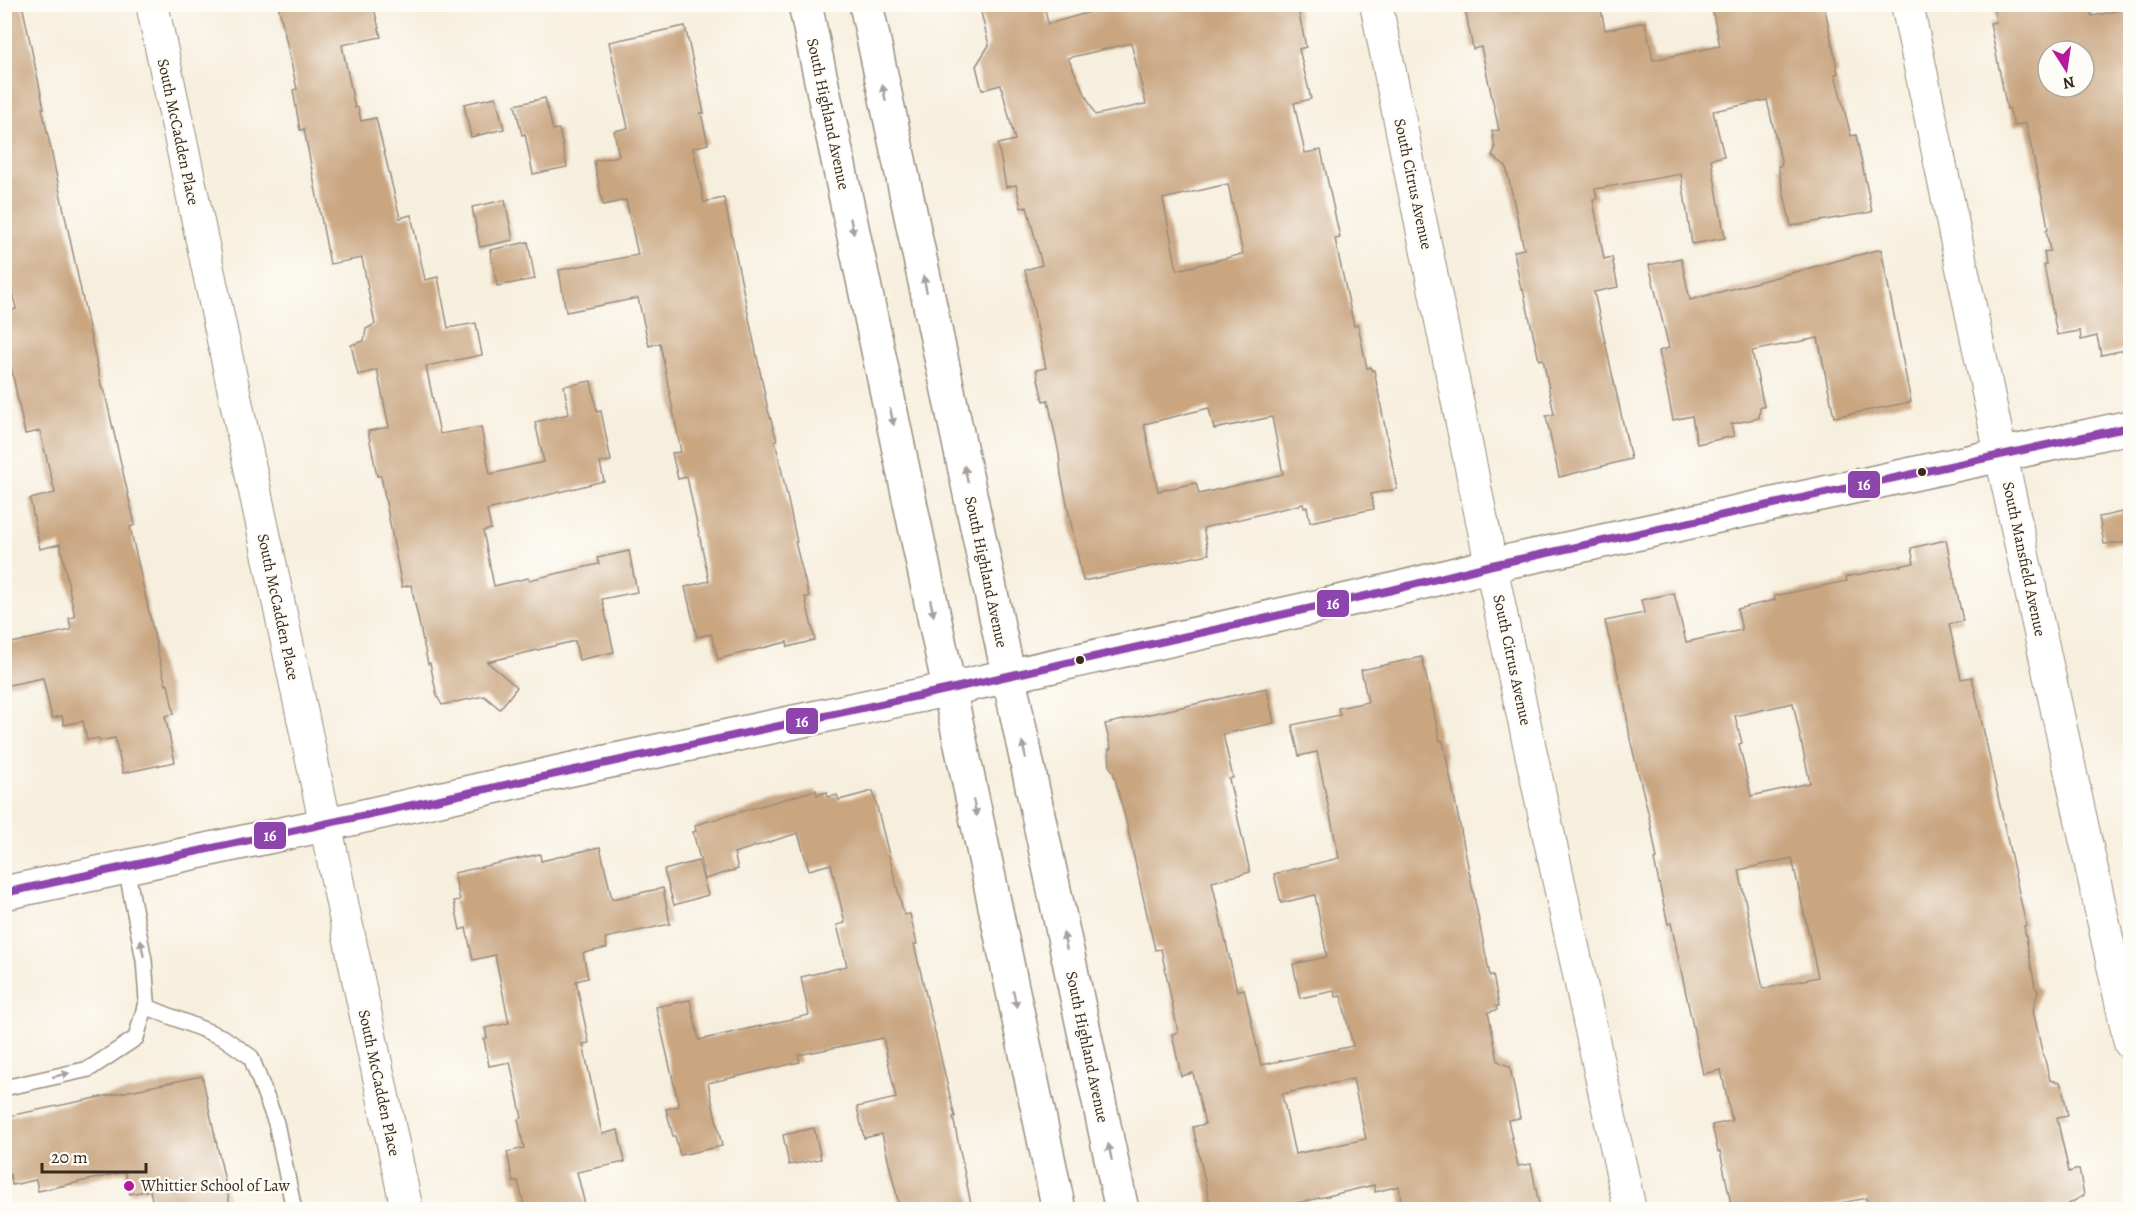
<svg xmlns="http://www.w3.org/2000/svg" width="2135" height="1214" font-family="Alegreya,serif">
<style>
.building{fill:#c9a580;fill-rule:evenodd}
.lines{fill:none;stroke-linecap:round;stroke-linejoin:round}
.lane-casing{stroke:#998c7e;stroke-width:18}
.street-casing{stroke:#998c7e;stroke-width:34}
.secondary-casing{stroke:#998c7e;stroke-width:36}
.lane{stroke:#fff;stroke-width:15}
.street{stroke:#fff;stroke-width:32}
.secondary{stroke:#fff;stroke-width:33}
.bus-1-casing{stroke:#fdfcf7;stroke-width:12}
.bus-1{stroke:#8e44ad;stroke-width:8}
.oneway{fill:#a79f9a}
.bus-dot{fill:#3b2a1e;stroke:#fdfcf7;stroke-width:2}
.poi-dot{fill:#b5179e;stroke:#fdfcf7;stroke-width:2}
.labels{text-anchor:middle;dominant-baseline:central;stroke-width:4.5;stroke-linejoin:round;paint-order:stroke}
.street-label{font-size:16px;fill:#3b2a1e;stroke:#fdfcf7}
.poi-label{font-size:16px;fill:#3b2a1e;stroke:#fdfcf7;text-anchor:start}
.line-badge{stroke:#fdfcf7;stroke-width:2}
.badge-label{font-size:16px;text-anchor:middle;font-weight:bold;fill:#fff}
</style>
<rect width="100%" height="100%" fill="#fdfcf7"/>
<filter id="ink" filterUnits="userSpaceOnUse"><feTurbulence type="fractalNoise" baseFrequency=".0167" numOctaves="2"/><feDisplacementMap in="SourceGraphic" scale="12" xChannelSelector="R" yChannelSelector="G"/><feConvolveMatrix kernelMatrix="1 2 1 2 8 2 1 2 1" color-interpolation-filters="sRGB"/></filter>
<filter id="wash" filterUnits="userSpaceOnUse"><feTurbulence type="fractalNoise" baseFrequency=".008" numOctaves="4" result="noise"/><feDisplacementMap in="SourceGraphic" scale="24" xChannelSelector="R" yChannelSelector="G"/><feGaussianBlur stdDeviation="1.35" result="paint"/><feColorMatrix in="noise" values="0 0 0 0 0 0 0 0 0 0 0 0 0 0 0 0 0 1.4 0 .05"/><feComposite in="paint" operator="in"/></filter>
<g filter="url(#wash)">
<rect width="100%" height="100%" fill="#f7efde"/>
<g id="blocks">
<g class="building">
<polygon points="4,4 22,4 44,108 42,108 102,389 104,389 135,525 130,527 161,666 166,685 168,684 174,714 165,716 175,762 123,773 115,738 100,741 99,738 87,740 83,721 64,725 62,716 52,718 43,678 4,686 4,647 11,645 11,643 71,630 69,618 75,617 60,544 40,549 30,499 55,493 40,431 25,434 4,333 4,312 16,309 4,256"/>
<polygon points="278,4 373,4 381,37 342,45 355,108 358,107 361,121 376,118 400,218 411,215 425,280 438,277 448,328 476,323 482,355 426,366 440,434 481,427 490,474 544,462 535,422 569,414 564,386 591,381 597,412 601,411 611,461 600,463 604,481 487,510 491,529 483,531 494,586 528,578 529,580 599,564 597,558 629,551 637,592 602,599 614,652 579,660 575,641 487,662 517,687 500,709 484,696 442,705 437,696 430,663 428,664 411,585 402,587 381,476 377,476 368,431 389,427 377,370 358,375 351,345 364,341 366,329 375,324 362,258 330,264 304,129 300,130 293,90 297,89"/>
<path d="M 979,4 L 1044,4 L 1048,24 L 1118,4 L 1297,4 L 1306,47 L 1299,49 L 1311,99 L 1294,103 L 1305,153 L 1321,150 L 1340,238 L 1335,239 L 1354,326 L 1358,325 L 1367,368 L 1371,367 L 1372,371 L 1374,370 L 1397,489 L 1371,494 L 1374,509 L 1310,522 L 1307,507 L 1304,508 L 1303,504 L 1203,528 L 1209,554 L 1083,581 L 1061,475 L 1059,454 L 1048,400 L 1043,401 L 1036,370 L 1046,368 L 1025,270 L 1042,265 L 1027,207 L 1021,208 L 1016,185 L 1006,187 L 998,144 L 1015,140 L 1001,85 L 982,90 L 976,66 L 989,45 ZM 1131,43 L 1146,104 L 1095,115 L 1068,58 ZM 1228,184 L 1243,254 L 1177,270 L 1163,199 ZM 1209,408 L 1214,429 L 1272,417 L 1283,474 L 1199,494 L 1196,483 L 1158,491 L 1144,424 Z"/>
<polygon points="1464,4 1600,4 1605,30 1645,22 1653,60 1720,46 1712,9 1734,4 1824,4 1838,73 1835,74 1851,136 1856,135 1872,212 1791,226 1778,166 1782,165 1767,100 1713,111 1724,156 1711,159 1725,238 1692,244 1681,174 1595,189 1597,199 1593,200 1604,259 1612,257 1618,287 1594,292 1631,459 1559,477 1546,416 1554,414 1543,359 1539,360 1523,289 1521,290 1514,251 1524,249 1506,166 1492,156 1495,149 1492,131 1499,130 1481,47 1473,49"/>
<path d="M 1993,4 L 2089,4 L 2092,16 L 2130,8 L 2130,349 L 2101,355 L 2097,336 L 2081,340 L 2080,331 L 2057,335 L 2044,265 L 2046,264 L 2044,252 L 2050,251 L 2046,230 L 2048,230 L 2046,216 L 2026,123 L 2014,126 L 2009,108 L 2007,109 L 1990,23 L 1996,22 ZM 2048,51 L 2084,51 L 2084,87 L 2048,87 Z"/>
<polygon points="685,26 704,113 701,113 708,144 693,148 704,202 724,198 768,410 777,440 775,440 797,542 795,542 809,597 805,597 815,640 788,647 787,642 718,659 711,634 697,637 685,587 709,581 687,477 678,479 672,453 681,452 660,343 649,346 638,298 566,312 559,270 638,255 626,200 603,205 594,161 619,156 614,131 628,128 609,42"/>
<polygon points="496,97 504,129 471,137 464,104"/>
<polygon points="545,98 553,130 559,129 567,167 533,174 525,134 522,135 515,105"/>
<polygon points="505,200 513,240 480,247 472,207"/>
<polygon points="528,242 535,279 497,286 490,250"/>
<polygon points="1881,249 1911,402 1834,417 1818,338 1752,351 1764,407 1760,407 1759,418 1731,424 1734,436 1697,444 1692,416 1673,420 1659,351 1669,348 1649,265 1681,258 1690,300"/>
<polygon points="2127,511 2127,514 2130,513 2130,542 2104,544 2099,517"/>
<path d="M 1946,540 L 1963,621 L 1949,624 L 1961,679 L 1972,677 L 2026,925 L 2024,926 L 2035,987 L 2038,991 L 2033,1010 L 2043,1056 L 2044,1056 L 2050,1080 L 2060,1082 L 2063,1091 L 2068,1116 L 2057,1118 L 2069,1172 L 2079,1169 L 2084,1195 L 2062,1208 L 2050,1207 L 2037,1209 L 1869,1209 L 1866,1198 L 1811,1209 L 1732,1209 L 1720,1151 L 1718,1152 L 1712,1125 L 1732,1121 L 1721,1070 L 1703,1074 L 1671,923 L 1668,924 L 1654,860 L 1657,859 L 1649,816 L 1630,739 L 1625,704 L 1605,621 L 1644,613 L 1641,600 L 1674,593 L 1686,642 L 1742,630 L 1737,609 L 1775,600 L 1774,596 L 1847,581 L 1846,577 L 1914,563 L 1911,548 ZM 1793,703 L 1810,783 L 1751,796 L 1739,744 L 1742,743 L 1735,716 ZM 1792,858 L 1818,977 L 1763,989 L 1739,870 Z"/>
<path d="M 1422,657 L 1440,741 L 1443,741 L 1490,976 L 1493,975 L 1499,1006 L 1496,1006 L 1497,1010 L 1488,1012 L 1498,1061 L 1510,1067 L 1520,1118 L 1508,1120 L 1518,1166 L 1531,1164 L 1540,1209 L 1402,1209 L 1399,1186 L 1375,1192 L 1374,1185 L 1298,1203 L 1300,1209 L 1211,1209 L 1193,1127 L 1205,1124 L 1193,1073 L 1181,1076 L 1172,1034 L 1178,1032 L 1161,949 L 1155,950 L 1125,817 L 1113,771 L 1110,767 L 1109,749 L 1111,748 L 1105,724 L 1267,688 L 1274,723 L 1223,734 L 1233,778 L 1229,779 L 1250,872 L 1212,882 L 1237,991 L 1244,989 L 1261,1065 L 1353,1046 L 1341,996 L 1336,997 L 1334,991 L 1300,998 L 1293,964 L 1327,957 L 1315,895 L 1281,903 L 1274,874 L 1339,858 L 1317,752 L 1299,756 L 1292,725 L 1340,715 L 1338,708 L 1368,702 L 1361,670 ZM 1353,1079 L 1366,1139 L 1295,1154 L 1282,1094 Z"/>
<polygon points="816,790 817,795 827,792 828,797 837,795 839,800 873,791 904,915 910,914 917,944 914,944 955,1117 953,1117 972,1209 900,1209 882,1134 864,1138 857,1107 896,1098 883,1038 798,1055 800,1062 708,1083 722,1146 680,1155 675,1136 673,1136 666,1109 679,1106 656,1007 690,1000 699,1040 809,1015 801,977 847,966 837,925 845,923 831,864 809,870 798,833 734,853 738,869 705,879 693,832 696,831 695,825"/>
<polygon points="600,847 612,899 663,888 670,924 605,938 607,948 583,953 588,978 576,981 589,1043 583,1044 602,1134 618,1130 625,1162 577,1172 586,1209 525,1209 518,1181 513,1182 507,1152 524,1148 518,1119 522,1118 510,1062 489,1066 484,1039 487,1038 485,1028 509,1023 495,955 473,960 466,928 460,930 454,901 460,900 454,873 540,854 541,861"/>
<polygon points="698,861 708,895 674,905 664,870"/>
<polygon points="202,1076 231,1209 154,1209 150,1190 130,1194 125,1172 38,1191 36,1180 12,1185 10,1174 4,1176 4,1117"/>
<polygon points="814,1128 821,1159 789,1165 783,1135"/>
</g>
</g>
</g>
<g filter="url(#ink)">
<use href="#blocks" fill-opacity="0" stroke="#998c7e" stroke-width="1.5"/>
<g class="lines">
<g class="lane-casing">
<g id="lane">
<polyline points="145,1006 224,1038 251,1057 276,1123 294,1210"/>
<polyline points="4,1088 89,1069 136,1038 147,1000 144,960 126,867"/>
</g>
</g>
<g class="street-casing">
<g id="street">
<polyline points="152,4 407,1210"/>
<polyline points="1376,4 1505,633 1630,1210"/>
<polyline points="1907,4 2001,455 2130,1043"/>
</g>
</g>
<g class="secondary-casing">
<g id="secondary">
<polyline points="805,4 1059,1210"/>
<polyline points="866,4 1122,1210"/>
<polyline points="4,893 324,825 568,770 950,689 1392,590 1492,565 2130,427"/>
</g>
</g>
<use href="#lane" class="lane"/>
<use href="#street" class="street"/>
<use href="#secondary" class="secondary"/>
<g class="bus-1-casing">
<polyline id="bus-1" points="4,893 950,689 1392,590 1492,565 2130,427"/>
</g>
<use href="#bus-1" class="bus-1"/>
</g>
<defs><path id="oneway-solid" d="M-6-.8H1V-3.2L6.5 0L1 3.2V.8H-6Z" transform="scale(1.5)"/></defs>
<g class="oneway">
<use href="#oneway-solid" transform="translate(884 93) rotate(-102)"/>
<use href="#oneway-solid" transform="translate(852 226) rotate(78)"/>
<use href="#oneway-solid" transform="translate(925 284) rotate(-102)"/>
<use href="#oneway-solid" transform="translate(892 417) rotate(78)"/>
<use href="#oneway-solid" transform="translate(966 474) rotate(-102)"/>
<use href="#oneway-solid" transform="translate(932 608) rotate(78)"/>
<use href="#oneway-solid" transform="translate(1024 750) rotate(-102)"/>
<use href="#oneway-solid" transform="translate(975 808) rotate(78)"/>
<use href="#oneway-solid" transform="translate(1065 941) rotate(-102)"/>
<use href="#oneway-solid" transform="translate(142 948) rotate(-101)"/>
<use href="#oneway-solid" transform="translate(1015 999) rotate(78)"/>
<use href="#oneway-solid" transform="translate(61 1075) rotate(-13)"/>
<use href="#oneway-solid" transform="translate(1110 1152) rotate(-102)"/>
</g>
</g>
<g class="bus-dot">
<circle cx="1922" cy="472" r="5"/>
<circle cx="1080" cy="660" r="5"/>
</g>
<circle class="poi-dot" cx="129" cy="1186" r="6"/>
<g class="labels">
<g class="street-label">
<text transform="translate(828 114) rotate(78)">South Highland Avenue</text>
<text transform="translate(178 132) rotate(78)">South McCadden Place</text>
<text transform="translate(1413 184) rotate(78)">South Citrus Avenue</text>
<text transform="translate(2024 559) rotate(78)">South Mansfield Avenue</text>
<text transform="translate(986 572) rotate(78)">South Highland Avenue</text>
<text transform="translate(278 607) rotate(78)">South McCadden Place</text>
<text transform="translate(1512 660) rotate(78)">South Citrus Avenue</text>
<text transform="translate(1087 1047) rotate(78)">South Highland Avenue</text>
<text transform="translate(379 1083) rotate(78)">South McCadden Place</text>
</g>
<g class="poi-label">
<text x="141" y="1186">Whittier School of Law</text>
</g>
</g>
<g class="line-badge">
<rect x="1847" y="470" width="34" height="29" rx="6" fill="#8e44ad"/>
<rect x="1316" y="589" width="34" height="29" rx="6" fill="#8e44ad"/>
<rect x="785" y="707" width="34" height="28" rx="6" fill="#8e44ad"/>
<rect x="253" y="821" width="34" height="29" rx="6" fill="#8e44ad"/>
</g>
<g class="badge-label">
<text x="1864" y="490">16</text>
<text x="1333" y="609">16</text>
<text x="802" y="727">16</text>
<text x="270" y="841">16</text>
</g>
<rect width="2135" height="1214" fill="none" stroke="#fdfcf7" stroke-width="24"/>
<g transform="translate(2066 69) rotate(168)"><circle r="28" fill="#fdfcf7" stroke="#afa8a0" stroke-width="1.5"/>
<path d="M0-4.5L10 22L0 15L-10 22Z" fill="#b5179e"/>
<text y="-9" font-size="16" font-weight="bold" text-anchor="middle" fill="#3b2a1e">N</text>
</g>
<path d="M42 1163v9h104v-9" fill="none" stroke="#3b2a1e" stroke-width="3"/>
<text x="51" y="1163" font-size="18" fill="#3b2a1e" stroke="#fdfcf7" stroke-width="4.5" paint-order="stroke">20 m</text>
</svg>
